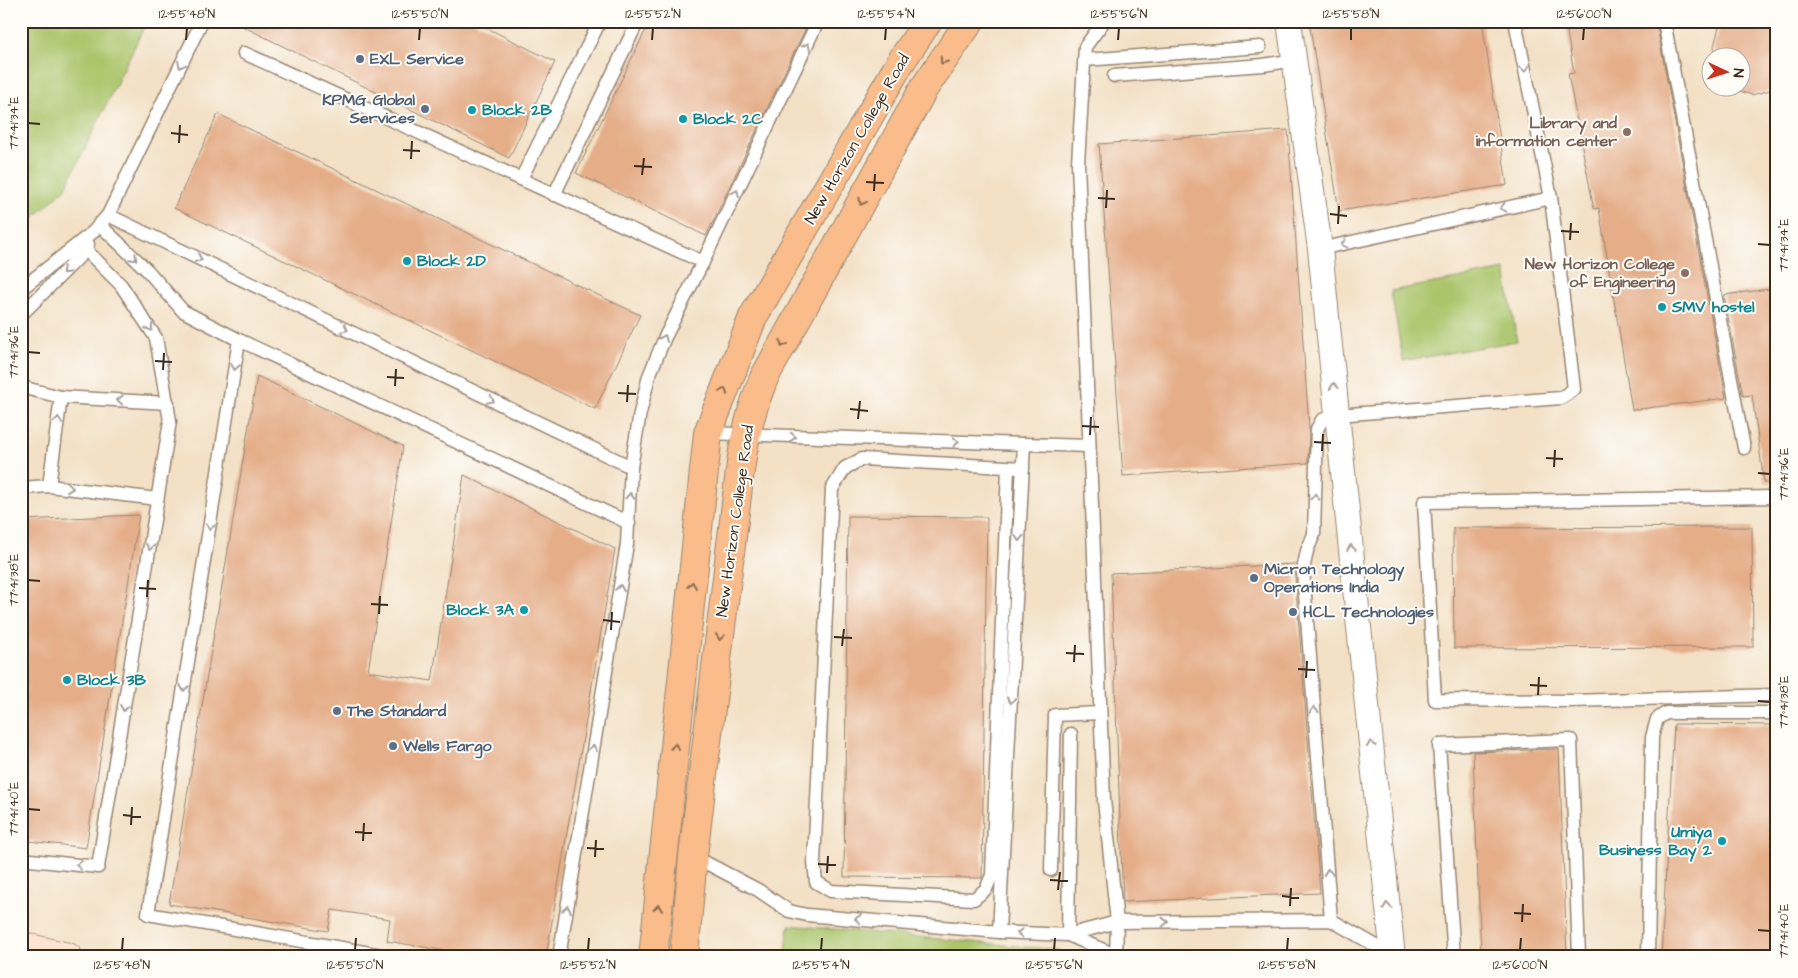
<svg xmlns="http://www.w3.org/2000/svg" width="1798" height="978" font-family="'Architects Daughter',sans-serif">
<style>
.green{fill:#aac56b;stroke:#727844}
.building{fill:#e5ae89}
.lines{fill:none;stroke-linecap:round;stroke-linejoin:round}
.lane-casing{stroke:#978572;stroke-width:15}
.street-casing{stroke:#978572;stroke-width:26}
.secondary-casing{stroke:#978572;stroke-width:30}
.primary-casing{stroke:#978572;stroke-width:30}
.lane{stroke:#fff;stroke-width:12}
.street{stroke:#fff;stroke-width:24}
.secondary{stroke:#fde4d0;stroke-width:28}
.primary{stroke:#f9bc8a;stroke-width:28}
.oneway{stroke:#a79f9a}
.oneway2{stroke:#906c4f}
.ticks{fill:none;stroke:#3b2a1e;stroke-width:2}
.service-dot{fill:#5c6f8a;stroke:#fdfcf7;stroke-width:2}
.culture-dot{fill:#0f9aa8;stroke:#fdfcf7;stroke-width:2}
.education-dot{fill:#8d6e63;stroke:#fdfcf7;stroke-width:2}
.labels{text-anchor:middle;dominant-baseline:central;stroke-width:4;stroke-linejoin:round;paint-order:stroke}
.service-label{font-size:16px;font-weight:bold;fill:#4e5e75;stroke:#fdfcf7;text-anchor:start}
.culture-label{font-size:16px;font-weight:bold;fill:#0d838f;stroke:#fdfcf7;text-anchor:start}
.education-label{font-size:16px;font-weight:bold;fill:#785e54;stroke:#fdfcf7;text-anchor:end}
.street-label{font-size:16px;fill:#3b2a1e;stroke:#fdfcf7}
.neatline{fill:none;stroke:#3b2a1e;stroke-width:2}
.ticks-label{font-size:12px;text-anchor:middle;fill:#3b2a1e}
</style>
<rect width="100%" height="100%" fill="#fdfcf7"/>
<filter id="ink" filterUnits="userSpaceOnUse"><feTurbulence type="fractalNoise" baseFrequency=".02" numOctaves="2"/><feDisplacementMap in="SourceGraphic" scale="10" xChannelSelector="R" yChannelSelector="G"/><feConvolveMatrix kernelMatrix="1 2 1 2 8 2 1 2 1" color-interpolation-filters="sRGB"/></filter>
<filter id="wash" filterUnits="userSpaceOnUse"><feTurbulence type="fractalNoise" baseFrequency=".0096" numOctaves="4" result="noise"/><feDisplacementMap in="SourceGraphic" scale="20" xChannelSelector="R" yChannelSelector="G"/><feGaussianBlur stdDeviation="1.12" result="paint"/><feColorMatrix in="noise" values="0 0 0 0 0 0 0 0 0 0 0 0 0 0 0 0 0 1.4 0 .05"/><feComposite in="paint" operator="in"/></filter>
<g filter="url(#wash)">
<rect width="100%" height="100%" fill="#f3e0c5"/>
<g class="green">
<polygon points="21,21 147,21 65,189 21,229"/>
<polygon points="1505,270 1517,341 1403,361 1391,291"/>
<polygon points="789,925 1059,950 1059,957 785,957"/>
</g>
<g id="blocks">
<g class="building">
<polygon points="232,21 473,21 555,62 509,158"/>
<polygon points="650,21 809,21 706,236 576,173"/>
<polygon points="1309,21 1482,21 1507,185 1339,211"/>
<polygon points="1565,21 1656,21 1726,398 1632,410 1599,208 1594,209 1568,74 1574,73"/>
<polygon points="1739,21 1772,21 1777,29 1777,88 1752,95 1731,88 1740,88 1740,58 1715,58 1714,46 1719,27"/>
<polygon points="218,114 640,315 595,409 174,208"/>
<polygon points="1288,130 1309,427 1308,463 1123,476 1099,144"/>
<polygon points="1777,288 1777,483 1764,483 1752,395 1743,396 1724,295"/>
<polygon points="257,376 403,446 368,671 432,681 464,475 615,549 546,957 483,957 387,941 390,919 332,910 328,931 169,904"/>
<polygon points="139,515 86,848 21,840 21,520"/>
<polygon points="848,516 987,517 982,878 844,877"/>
<polygon points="1752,527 1753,647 1454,648 1453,528"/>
<polygon points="1294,564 1320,893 1123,902 1111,573"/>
<polygon points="1674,724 1777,725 1777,957 1661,957"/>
<polygon points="1559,749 1567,957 1481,957 1473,752"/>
</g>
</g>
</g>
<g filter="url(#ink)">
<use href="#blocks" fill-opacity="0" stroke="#978572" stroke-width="1"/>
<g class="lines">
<g class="lane-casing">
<g id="lane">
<polyline points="1104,21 1085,47 1078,163 1104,800 1117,922 1116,957"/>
<polyline points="1664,21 1744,448"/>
<polyline points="244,53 703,262"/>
<polyline points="1085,60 1260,47"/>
<polyline points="1114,76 1263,65 1295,60"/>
<polyline points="521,179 600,21"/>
<polyline points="554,195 638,21"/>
<polyline points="108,215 631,467"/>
<polyline points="99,224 147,270 183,311 239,340 148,914 393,957"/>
<polyline points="1320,249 1551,198"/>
<polyline points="21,289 93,232 108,215 202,21"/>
<polyline points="21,315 86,250 88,244"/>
<polyline points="239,340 629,523"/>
<polyline points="21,387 61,397 49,486"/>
<polyline points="61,397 168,403"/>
<polyline points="708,433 1024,444 999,932"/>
<polyline points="1024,444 1089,446"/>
<polyline points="1008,468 992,875 986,889 974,899 831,891 816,882 814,862 832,489 845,468 862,459 1023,468"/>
<polyline points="21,488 49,486 157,499"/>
<polyline points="1777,497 1424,502 1435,700 1571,701 1777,695"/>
<polyline points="693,856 758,890 789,911 807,915 999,932 1068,935 1117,922 1331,920 1392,955"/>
<polyline points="21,859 98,867 170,421 156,338 121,285 86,250"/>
<polyline points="1051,870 1055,715 1100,713"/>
<polyline points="1331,920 1303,570 1307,551 1314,534 1317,429 1322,420 1337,415 1561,398 1574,389 1551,198 1515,21"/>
<polyline points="1068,935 1071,734"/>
<polyline points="1068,935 1120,957"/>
<polyline points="559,957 627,544 631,467 640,413 649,376 665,337 703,262 818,21"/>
<polyline points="1454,957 1439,745 1571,740 1579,957"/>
<polyline points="1648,957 1652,737 1657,719 1666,713 1777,713"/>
</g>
</g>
<g class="street-casing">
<polyline id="street" points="1289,21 1320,249 1393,957"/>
</g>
<g class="secondary-casing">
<polyline id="secondary" points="21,946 68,957"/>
</g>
<g class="primary-casing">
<g id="primary">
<polyline points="653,957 708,433 753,317 900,63 928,21"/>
<path d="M 684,957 L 693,856 L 740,471 C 744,438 751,409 764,378 L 924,88 L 970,21"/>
</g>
</g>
<use href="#lane" class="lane"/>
<use href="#street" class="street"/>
<use href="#secondary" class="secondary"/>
<use href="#primary" class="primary"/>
</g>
<defs><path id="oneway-chevron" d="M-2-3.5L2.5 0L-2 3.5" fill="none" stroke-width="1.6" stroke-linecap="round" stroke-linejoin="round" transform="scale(1.25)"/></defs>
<g class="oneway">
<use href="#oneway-chevron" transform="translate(807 46) rotate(-65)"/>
<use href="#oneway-chevron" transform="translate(181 65) rotate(116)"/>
<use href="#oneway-chevron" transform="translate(1525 69) rotate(79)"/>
<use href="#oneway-chevron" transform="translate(736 193) rotate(-64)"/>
<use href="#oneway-chevron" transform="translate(1503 208) rotate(167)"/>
<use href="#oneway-chevron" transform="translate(1344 244) rotate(167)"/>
<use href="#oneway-chevron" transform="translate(134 258) rotate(45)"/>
<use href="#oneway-chevron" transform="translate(199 259) rotate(26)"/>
<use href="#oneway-chevron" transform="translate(65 271) rotate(135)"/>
<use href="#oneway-chevron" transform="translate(150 328) rotate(57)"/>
<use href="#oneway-chevron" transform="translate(345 329) rotate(26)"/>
<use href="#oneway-chevron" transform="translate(664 338) rotate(-66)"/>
<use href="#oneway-chevron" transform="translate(235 367) rotate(99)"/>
<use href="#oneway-chevron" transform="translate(1334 386) rotate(-96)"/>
<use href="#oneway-chevron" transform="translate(120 400) rotate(-177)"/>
<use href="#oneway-chevron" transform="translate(491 400) rotate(26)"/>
<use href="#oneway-chevron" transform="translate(58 420) rotate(-83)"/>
<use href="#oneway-chevron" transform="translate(793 437) rotate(3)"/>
<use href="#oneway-chevron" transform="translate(956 442) rotate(2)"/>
<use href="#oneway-chevron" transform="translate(70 488) rotate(7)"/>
<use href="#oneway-chevron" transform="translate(630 496) rotate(-87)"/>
<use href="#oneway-chevron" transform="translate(1315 497) rotate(-88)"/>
<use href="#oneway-chevron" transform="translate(210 527) rotate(99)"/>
<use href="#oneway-chevron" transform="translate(1019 538) rotate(93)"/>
<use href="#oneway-chevron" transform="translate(150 547) rotate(99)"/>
<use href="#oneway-chevron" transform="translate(1351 548) rotate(-96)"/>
<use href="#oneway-chevron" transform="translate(620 588) rotate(-81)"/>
<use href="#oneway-chevron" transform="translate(184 688) rotate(99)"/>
<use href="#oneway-chevron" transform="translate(1011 700) rotate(93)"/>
<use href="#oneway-chevron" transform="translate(124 708) rotate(99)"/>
<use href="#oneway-chevron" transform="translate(1314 710) rotate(-95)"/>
<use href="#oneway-chevron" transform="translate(1371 744) rotate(-96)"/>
<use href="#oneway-chevron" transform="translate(593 748) rotate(-81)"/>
<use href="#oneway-chevron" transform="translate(79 865) rotate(-174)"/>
<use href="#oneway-chevron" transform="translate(1328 872) rotate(-95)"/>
<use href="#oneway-chevron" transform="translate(1387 906) rotate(-96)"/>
<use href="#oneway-chevron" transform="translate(567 909) rotate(-81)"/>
<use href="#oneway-chevron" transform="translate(858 919) rotate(-175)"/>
<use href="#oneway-chevron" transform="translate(1165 922) rotate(-1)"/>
<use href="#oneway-chevron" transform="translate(1020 933) rotate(-178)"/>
</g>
<g class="oneway2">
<use href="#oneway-chevron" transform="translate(943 61) rotate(125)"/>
<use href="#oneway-chevron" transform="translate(862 202) rotate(119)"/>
<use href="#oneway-chevron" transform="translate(783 344) rotate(119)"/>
<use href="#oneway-chevron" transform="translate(724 391) rotate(-69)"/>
<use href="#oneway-chevron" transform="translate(692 585) rotate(-84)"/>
<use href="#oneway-chevron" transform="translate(720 637) rotate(97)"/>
<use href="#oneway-chevron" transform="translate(675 747) rotate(-84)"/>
<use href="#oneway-chevron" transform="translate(658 908) rotate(-84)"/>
</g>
</g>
<path class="ticks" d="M 186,40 L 187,28M 419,40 L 420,28M 652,40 L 653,28M 885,40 L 886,28M 1118,40 L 1119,28M 1351,40 L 1351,28M 1583,40 L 1584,28M 28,123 L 40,124M 171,133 L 188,135M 179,143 L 180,125M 403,150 L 420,151M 411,159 L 412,141M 634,166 L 652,167M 642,175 L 644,158M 866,182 L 884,183M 874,191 L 875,174M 1098,198 L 1115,199M 1106,208 L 1107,190M 1330,214 L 1347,216M 1338,224 L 1339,206M 1561,231 L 1579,232M 1570,240 L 1571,223M 1758,244 L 1770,245M 28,352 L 40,353M 155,361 L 172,362M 163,370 L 164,353M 387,377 L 404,378M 395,386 L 396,369M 618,393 L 636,394M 627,402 L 628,385M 850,409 L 868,411M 858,419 L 860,401M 1082,426 L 1099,427M 1090,435 L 1091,417M 1314,442 L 1331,443M 1322,451 L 1323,434M 1546,458 L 1563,459M 1554,467 L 1555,450M 1758,473 L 1770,474M 28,580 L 40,581M 139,588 L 156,589M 147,597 L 148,580M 371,604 L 388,605M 379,614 L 380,596M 603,620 L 620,622M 611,630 L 612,612M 834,637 L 852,638M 842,646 L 844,629M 1066,653 L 1084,654M 1074,662 L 1075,645M 1298,669 L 1315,670M 1306,678 L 1307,661M 1530,685 L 1547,686M 1538,695 L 1539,677M 1758,701 L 1770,702M 28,809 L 40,810M 123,815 L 141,817M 131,825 L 132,807M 355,832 L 372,833M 363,841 L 364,823M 587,848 L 604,849M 595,857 L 596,840M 818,864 L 836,865M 827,873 L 828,856M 1050,880 L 1068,881M 1058,890 L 1060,872M 1282,896 L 1299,898M 1290,906 L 1291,888M 1514,913 L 1531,914M 1522,922 L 1523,904M 1758,930 L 1770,931M 122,950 L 123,938M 355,950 L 356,938M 588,950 L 589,938M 821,950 L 822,938M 1054,950 L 1055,938M 1287,950 L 1288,938M 1520,950 L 1521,938"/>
<g class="service-dot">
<circle cx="360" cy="59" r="5"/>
<circle cx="425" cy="109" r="5"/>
<circle cx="1254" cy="578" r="5"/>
<circle cx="1293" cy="612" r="5"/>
<circle cx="337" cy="711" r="5"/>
<circle cx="393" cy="746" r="5"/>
</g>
<g class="culture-dot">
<circle cx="472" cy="110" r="5"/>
<circle cx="683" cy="119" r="5"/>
<circle cx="407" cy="261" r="5"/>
<circle cx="1662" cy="307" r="5"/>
<circle cx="524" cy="610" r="5"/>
<circle cx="67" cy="680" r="5"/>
<circle cx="1722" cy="841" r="5"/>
</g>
<g class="education-dot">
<circle cx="1627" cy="132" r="5"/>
<circle cx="1685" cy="273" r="5"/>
</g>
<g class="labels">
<g class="service-label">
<text x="370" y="59">EXL Service</text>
<text x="415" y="100" text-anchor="end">KPMG Global<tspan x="415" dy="18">Services</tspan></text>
<text x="1264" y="569">Micron Technology<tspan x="1264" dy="18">Operations India</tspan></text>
<text x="1303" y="612">HCL Technologies</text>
<text x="347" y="711">The Standard</text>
<text x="403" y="746">Wells Fargo</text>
</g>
<g class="culture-label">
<text x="482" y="110">Block 2B</text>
<text x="693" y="119">Block 2C</text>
<text x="417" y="261">Block 2D</text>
<text x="1672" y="307">SMV hostel</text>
<text x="514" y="610" text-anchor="end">Block 3A</text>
<text x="77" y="680">Block 3B</text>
<text x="1712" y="832" text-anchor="end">Umiya<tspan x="1712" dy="18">Business Bay 2</tspan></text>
</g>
<g class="education-label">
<text x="1617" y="123">Library and<tspan x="1617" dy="18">information center</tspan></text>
<text x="1675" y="264">New Horizon College<tspan x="1675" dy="18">of Engineering</tspan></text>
</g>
<g class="street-label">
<text transform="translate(857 139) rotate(-60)">New Horizon College Road</text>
<text transform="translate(735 521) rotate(-82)">New Horizon College Road</text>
</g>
</g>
<rect width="1798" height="978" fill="none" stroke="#fdfcf7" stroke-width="55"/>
<g transform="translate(1726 72) rotate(94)"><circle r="24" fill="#fdfcf7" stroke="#afa8a0"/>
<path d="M0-4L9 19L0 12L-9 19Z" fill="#c8321e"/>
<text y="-8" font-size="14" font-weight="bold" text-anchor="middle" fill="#3b2a1e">N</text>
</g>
<rect x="28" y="28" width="1742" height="922" class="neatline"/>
<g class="ticks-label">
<text x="187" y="18">12°55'48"N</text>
<text x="420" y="18">12°55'50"N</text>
<text x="653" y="18">12°55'52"N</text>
<text x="886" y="18">12°55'54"N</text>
<text x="1119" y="18">12°55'56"N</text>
<text x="1351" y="18">12°55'58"N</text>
<text x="1584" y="18">12°56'00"N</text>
<text transform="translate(14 123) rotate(-90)" y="4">77°41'34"E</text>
<text transform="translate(1784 245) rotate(-90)" y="4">77°41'34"E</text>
<text transform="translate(14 352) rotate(-90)" y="4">77°41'36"E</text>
<text transform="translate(1784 474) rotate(-90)" y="4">77°41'36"E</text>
<text transform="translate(14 580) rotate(-90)" y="4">77°41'38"E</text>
<text transform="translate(1784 702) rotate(-90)" y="4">77°41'38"E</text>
<text transform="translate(14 809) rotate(-90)" y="4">77°41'40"E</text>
<text transform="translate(1784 931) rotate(-90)" y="4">77°41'40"E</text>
<text x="122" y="969">12°55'48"N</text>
<text x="355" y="969">12°55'50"N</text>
<text x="588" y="969">12°55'52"N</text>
<text x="821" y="969">12°55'54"N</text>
<text x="1054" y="969">12°55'56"N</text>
<text x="1287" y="969">12°55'58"N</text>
<text x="1520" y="969">12°56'00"N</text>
</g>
</svg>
